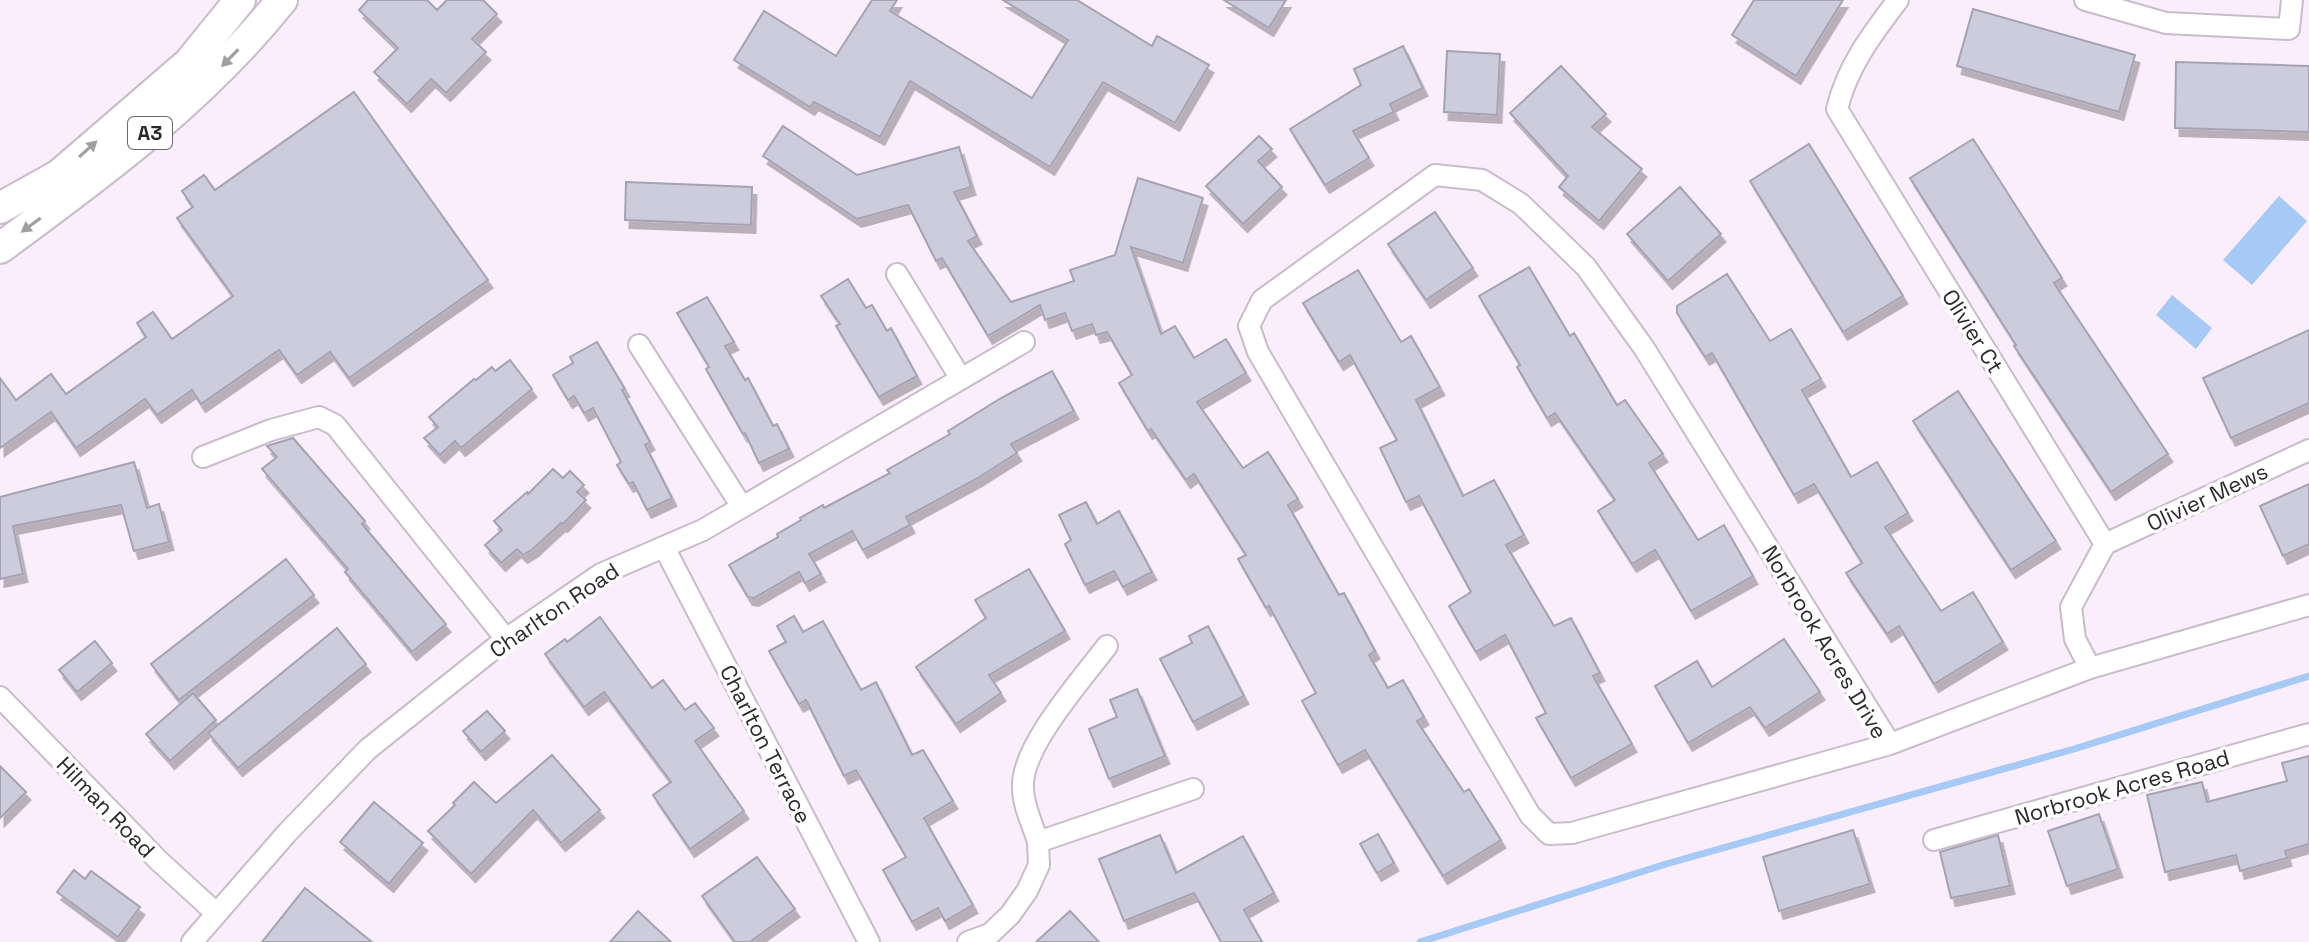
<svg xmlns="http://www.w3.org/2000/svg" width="2309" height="942" font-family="'Space Grotesk',sans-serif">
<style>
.water{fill:#a7c9f5}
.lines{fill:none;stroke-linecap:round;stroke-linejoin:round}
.stream{stroke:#a7c9f5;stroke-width:7}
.building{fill:#cdccdd;stroke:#a4a2b3;stroke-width:2;filter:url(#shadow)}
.minor-casing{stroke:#c9bcca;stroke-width:24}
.primary-casing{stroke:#c9bcca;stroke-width:34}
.minor{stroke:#fff;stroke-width:20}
.primary{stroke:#fff;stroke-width:30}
.oneway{fill:#a09ea1}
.labels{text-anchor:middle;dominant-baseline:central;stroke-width:7;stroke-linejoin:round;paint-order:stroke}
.shield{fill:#fff;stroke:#6c686d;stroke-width:2}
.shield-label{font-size:20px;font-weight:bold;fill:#2d282e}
.street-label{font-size:22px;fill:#2d282e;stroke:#fff}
</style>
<defs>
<filter id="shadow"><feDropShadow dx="4.5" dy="8" stdDeviation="0" flood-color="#0004"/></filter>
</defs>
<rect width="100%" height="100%" fill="#fbeefc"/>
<g class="water">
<polygon points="2279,196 2307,221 2252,285 2223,260"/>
<polygon points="2172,295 2212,328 2196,349 2156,315"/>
</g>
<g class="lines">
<polyline class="stream" points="1420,942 1666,864 2074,749 2309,676"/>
</g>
<g class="building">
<polygon points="368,0 427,0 437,10 447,0 483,0 497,14 472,39 486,52 446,93 431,79 407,104 374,72 398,48 359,10"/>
<polygon points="872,0 897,0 890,11 1032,98 1068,40 1003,0 1077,0 1152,46 1157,36 1209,65 1175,123 1103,82 1050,167 910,81 880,137 814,102 810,107 734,60 764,11 836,56"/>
<polygon points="1224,0 1286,0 1269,28"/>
<polygon points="1754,0 1843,0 1796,76 1732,35"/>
<polygon points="1973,9 2135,55 2119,112 1957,66"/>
<polygon points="1403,46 1423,88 1390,104 1394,112 1353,131 1369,158 1325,185 1290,129 1361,85 1354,69"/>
<polygon points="1447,51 1500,54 1497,115 1444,112"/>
<polygon points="2176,62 2309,66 2309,132 2175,128"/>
<polygon points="1561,66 1606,114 1592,127 1642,169 1599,221 1559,187 1568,176 1510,113"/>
<polygon points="354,92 488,280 349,378 330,352 297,375 279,350 201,404 192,390 157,415 145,399 76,448 51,412 0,448 0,378 16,400 51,374 66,394 146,337 137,323 153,312 172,339 233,296 177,218 193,207 182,191 204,175 215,190"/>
<polygon points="783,126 857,175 959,147 971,187 954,192 977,236 968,241 1011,302 1074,281 1070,270 1115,255 1138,178 1203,198 1183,263 1131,247 1161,334 1175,326 1194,358 1226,339 1246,373 1197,402 1243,468 1268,452 1298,499 1288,505 1339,595 1344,593 1375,651 1369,655 1388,688 1403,680 1424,717 1417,721 1464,792 1469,789 1501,840 1443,876 1365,750 1338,765 1302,701 1316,693 1269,606 1266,608 1238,559 1246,555 1194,474 1186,480 1151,429 1148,431 1119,383 1132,375 1107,332 1096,335 1092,324 1072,331 1065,313 1045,320 1040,305 988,336 942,258 936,261 908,205 857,219 763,156"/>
<polygon points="1259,136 1272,149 1258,161 1282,187 1243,224 1206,186"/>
<polygon points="1973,139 2062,278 2054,283 2168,454 2111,492 2014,346 2016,345 1910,178"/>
<polygon points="1809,144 1903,296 1843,332 1750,181"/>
<polygon points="626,182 752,187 751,225 625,220"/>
<polygon points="1680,187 1721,234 1668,281 1627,234"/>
<polygon points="1435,212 1473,268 1426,300 1388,244"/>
<polygon points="1529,267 1570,336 1574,333 1617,405 1625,400 1663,454 1649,463 1698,540 1724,525 1753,576 1691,611 1655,550 1632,564 1598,511 1615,500 1555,413 1547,418 1517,367 1520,365 1479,296"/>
<polygon points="1358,270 1401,342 1411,336 1440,387 1416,400 1463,496 1494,480 1524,535 1506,545 1554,626 1571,618 1600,673 1593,676 1632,744 1571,778 1536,718 1546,713 1505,635 1476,652 1449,606 1471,592 1419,496 1406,502 1380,448 1397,440 1350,355 1339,362 1303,303"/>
<polygon points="1727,274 1770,341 1791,329 1821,379 1802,390 1851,477 1877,462 1908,513 1885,527 1941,611 1973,592 2003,642 1934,684 1899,626 1887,634 1846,573 1862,563 1814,484 1794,495 1712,353 1705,357 1677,313 1677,306"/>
<polygon points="848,279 866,308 872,305 887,331 891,328 917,376 879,397 836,326 840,324 821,296"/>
<polygon points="707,297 734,342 725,346 745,380 748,378 773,426 777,424 789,449 759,463 745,433 743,434 706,369 709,367 677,313"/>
<polygon points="2309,330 2309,403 2231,438 2203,378"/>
<polygon points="597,342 625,389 622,390 650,442 645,445 672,498 647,510 633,482 629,484 617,465 621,462 593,408 584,413 574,396 568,400 553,375 573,363 570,357"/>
<polygon points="510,360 532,389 461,448 455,441 440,455 424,438 438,427 429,417 474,379 476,380 492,367 495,371"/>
<polygon points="1052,371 1074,411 1011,444 1017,453 978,478 906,517 910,525 863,550 852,531 809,554 821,574 805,583 799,572 754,598 748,597 729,565 778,537 777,534 801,520 800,518 823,505 824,508 890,473 887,470 950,434 948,431 1001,398"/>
<polygon points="1958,391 2056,541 2011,570 1913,421"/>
<polygon points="293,438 365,521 362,524 446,624 412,652 345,572 348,569 262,469 277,457 267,446"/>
<polygon points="134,462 147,508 159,504 169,542 134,551 121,505 13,526 23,574 0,579 0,497"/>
<polygon points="553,469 563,478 570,471 584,485 577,492 586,500 563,524 561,523 533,549 523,555 517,549 501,563 485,545 502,530 494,521 527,492 528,494"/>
<polygon points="2309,484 2309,544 2283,556 2260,506"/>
<polygon points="1086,502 1097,524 1119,511 1152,572 1123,587 1114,571 1085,585 1065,544 1071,540 1059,515"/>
<polygon points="286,559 314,595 179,700 151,664"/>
<polygon points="1029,569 1065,631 989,675 1001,693 956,724 916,667 986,618 975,600"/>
<polygon points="794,616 803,632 823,621 861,690 876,682 912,755 923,750 953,801 924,818 973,905 945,921 938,908 912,922 883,870 906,857 856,770 844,776 806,700 799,704 769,651 786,642 777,626"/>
<polygon points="600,617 652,688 663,680 685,710 695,703 714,728 695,741 744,811 690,849 653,795 671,782 604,692 584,707 545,654 565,639 567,642"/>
<polygon points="1208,626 1244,696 1193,722 1160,659 1192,643 1189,636"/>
<polygon points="337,628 366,664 238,768 208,733"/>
<polygon points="1784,639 1820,692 1765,728 1750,707 1688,743 1655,686 1697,661 1712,687"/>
<polygon points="95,641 112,663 77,692 59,670"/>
<polygon points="1137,689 1165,756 1109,779 1089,729 1117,717 1110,700"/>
<polygon points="193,693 216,720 170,761 146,734"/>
<polygon points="487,711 505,731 481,752 463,731"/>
<polygon points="552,755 600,810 561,843 533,810 471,874 428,831 455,805 453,803 474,782 496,803"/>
<polygon points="2309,756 2309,844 2285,851 2287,858 2240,871 2236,855 2165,872 2147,795 2202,782 2207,802 2287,781 2282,763"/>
<polygon points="0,766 26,792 0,818"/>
<polygon points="374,802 423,843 389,884 340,842"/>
<polygon points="2099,814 2118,869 2067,886 2048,831"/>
<polygon points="1853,830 1870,884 1779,911 1763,857"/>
<polygon points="1378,834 1394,863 1377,873 1360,844"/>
<polygon points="1160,835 1176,873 1243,836 1274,893 1244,910 1262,942 1221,942 1194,893 1124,921 1099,859"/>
<polygon points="1998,835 2010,886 1951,898 1940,852"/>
<polygon points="757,857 795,909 750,942 735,942 702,896"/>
<polygon points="74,870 85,879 91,871 140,907 118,937 57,892"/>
<polygon points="305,888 372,942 262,942"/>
<polygon points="638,911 671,942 610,942"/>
<polygon points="1070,911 1099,942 1036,942"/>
</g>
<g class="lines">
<g class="minor-casing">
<g id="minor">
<path d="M 1898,0 C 1872,34 1847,67 1837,109 L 2105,544 L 2071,607 L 2075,639 L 2090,668"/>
<polyline points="2085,0 2166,23 2289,29 2292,0"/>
<polyline points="897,274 961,379"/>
<polyline points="639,345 742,507"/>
<polyline points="203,457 271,430 319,417 335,425 506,639"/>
<polyline points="2105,544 2309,450"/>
<polyline points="664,547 869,942"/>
<polyline points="0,697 159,861 216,913"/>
<polyline points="1890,744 1644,348 1586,267 1521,204 1482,180 1435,175 1262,300 1249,326 1258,352 1530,815 1549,834 1572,833 1890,744 2090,668 2309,605"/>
<polyline points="1934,840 2309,734"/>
<path d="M 1038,842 C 1033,825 1023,806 1023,788 C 1020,748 1083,678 1107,646"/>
<polyline points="192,942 287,833 368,749 506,639 601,574 703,530 1024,342"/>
<polyline points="968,942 990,934 1010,915 1027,891 1039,865 1038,842 1193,789"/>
</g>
</g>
<g class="primary-casing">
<g id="primary">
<polyline points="0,208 59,175 189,63 240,0"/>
<path d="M 0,248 C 101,174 203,99 282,0"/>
</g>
</g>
<use href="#minor" class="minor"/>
<use href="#primary" class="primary"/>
</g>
<defs><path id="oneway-solid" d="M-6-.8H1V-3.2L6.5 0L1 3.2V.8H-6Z" transform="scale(2)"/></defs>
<g class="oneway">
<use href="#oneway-solid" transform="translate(230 58) rotate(134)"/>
<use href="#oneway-solid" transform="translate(88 149) rotate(-42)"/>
<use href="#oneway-solid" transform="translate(31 225) rotate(144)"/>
</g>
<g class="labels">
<rect class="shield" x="128" y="117" width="44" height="32" rx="6"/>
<g class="shield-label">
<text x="150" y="133">A3</text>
</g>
<g class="street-label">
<text transform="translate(1973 331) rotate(58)">Olivier Ct</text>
<text transform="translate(2207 497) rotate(-25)">Olivier Mews</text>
<text transform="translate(554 610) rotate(-34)">Charlton Road</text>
<text transform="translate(1825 642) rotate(59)">Norbrook Acres Drive</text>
<text transform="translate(766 744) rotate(63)">Charlton Terrace</text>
<text transform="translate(2122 787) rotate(-16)">Norbrook Acres Road</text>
<text transform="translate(106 807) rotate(46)">Hilman Road</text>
</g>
</g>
</svg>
